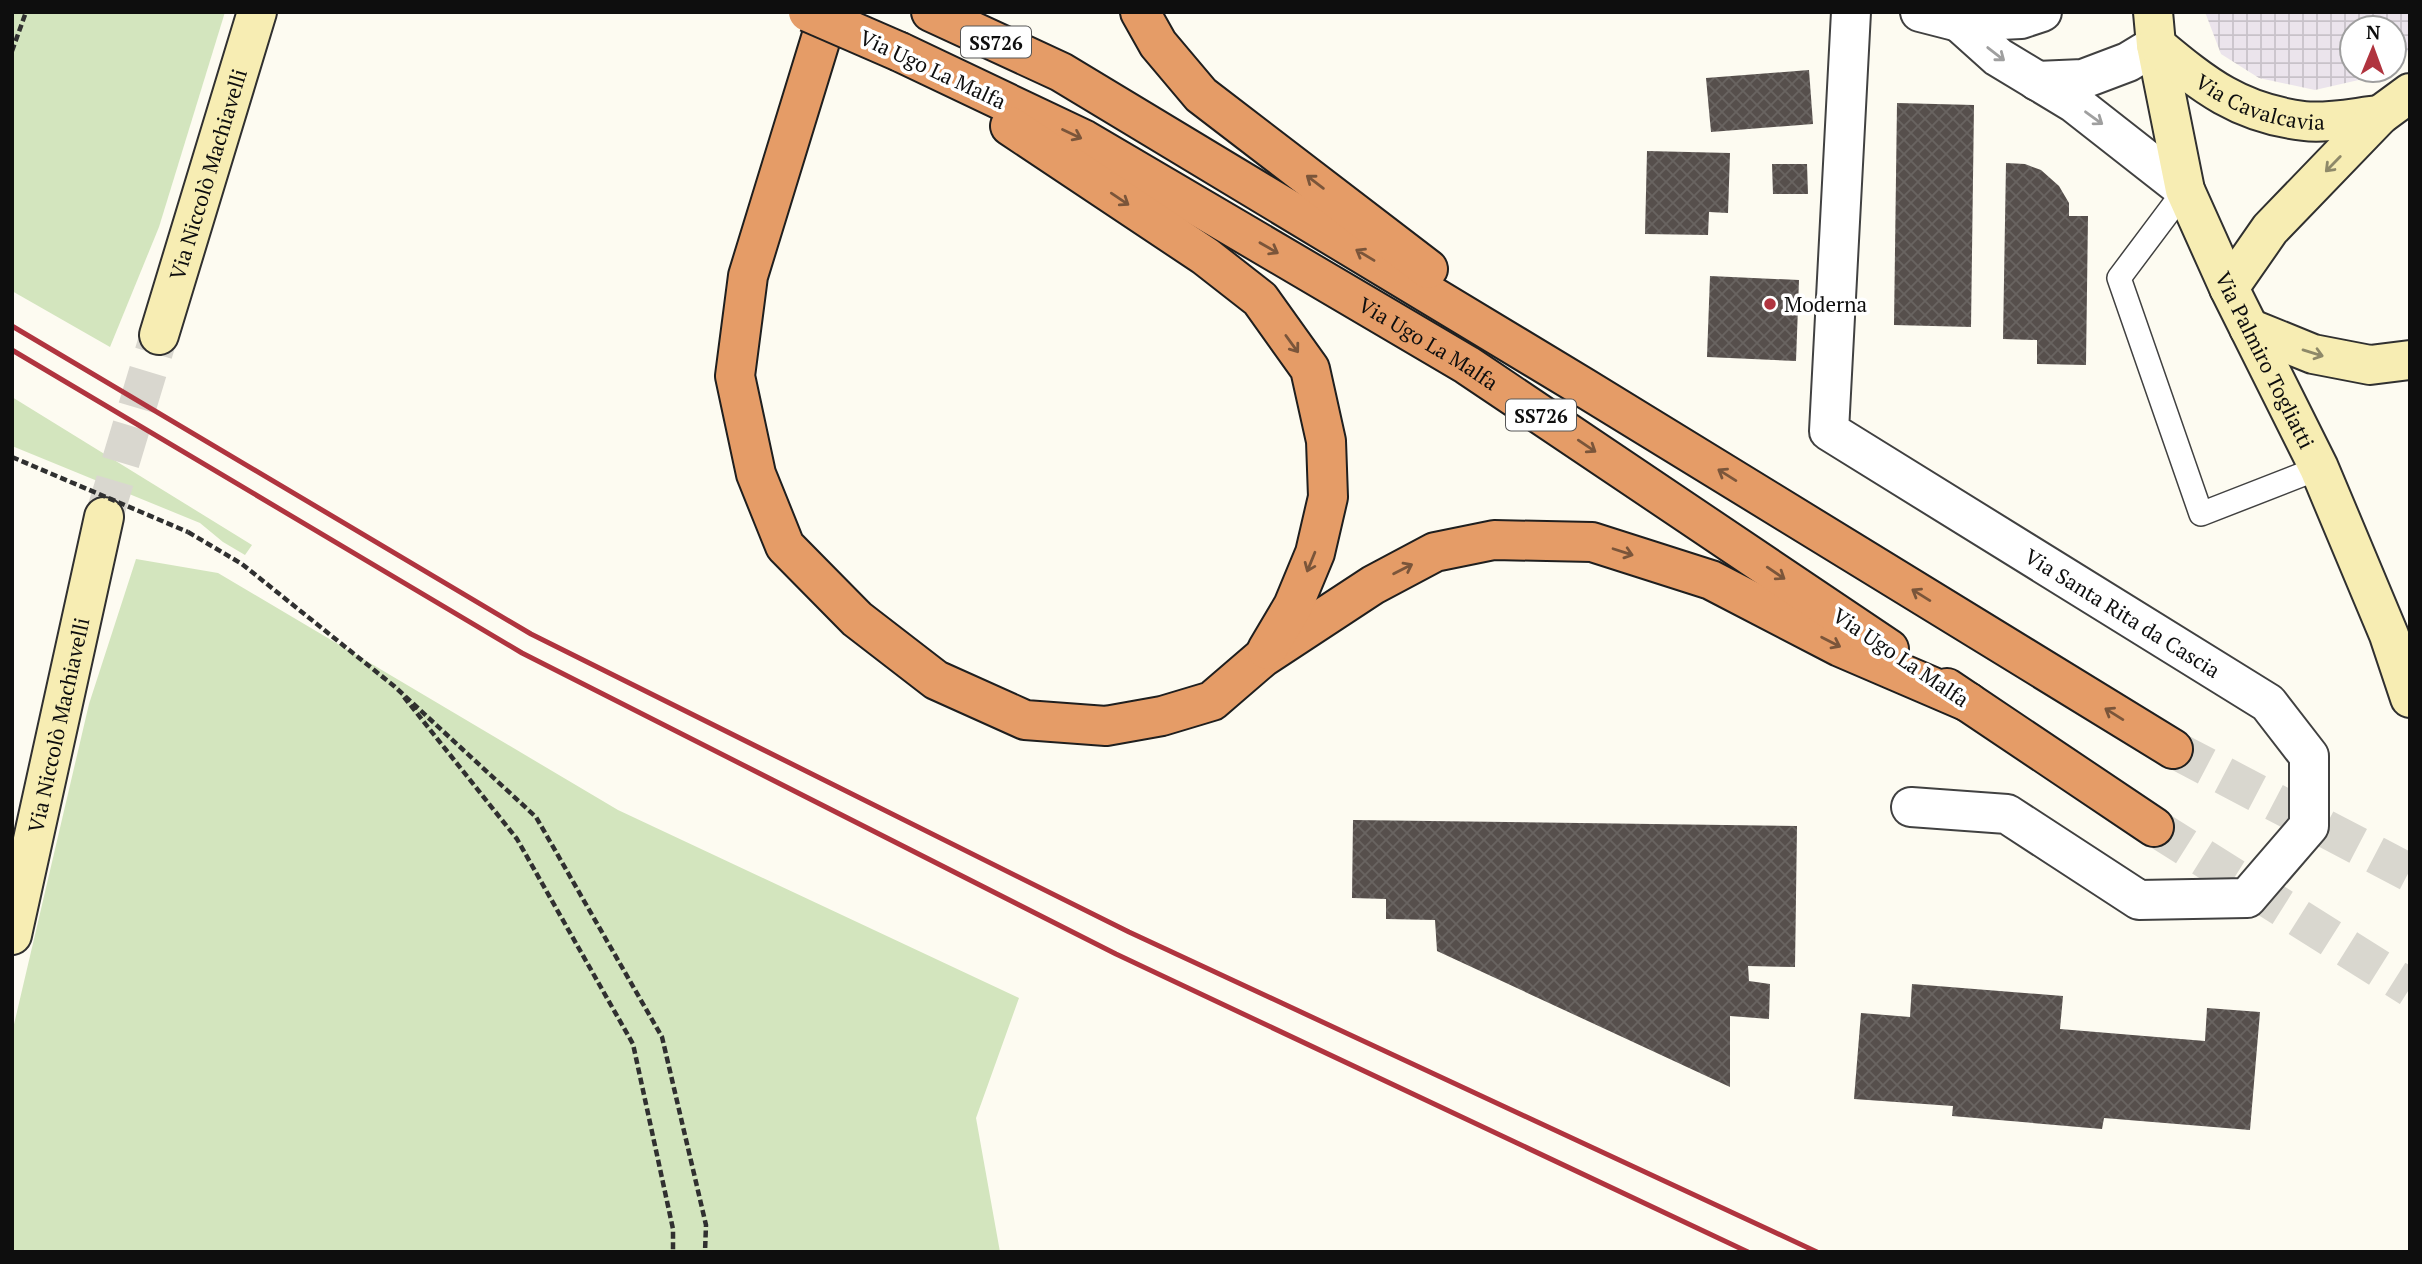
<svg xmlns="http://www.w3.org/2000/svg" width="2422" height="1264" font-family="'PT Serif',serif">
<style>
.industrial{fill:url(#industrial-grid)}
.grass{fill:#d3e5be}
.building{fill:url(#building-cross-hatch)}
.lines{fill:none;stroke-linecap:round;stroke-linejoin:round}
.secondary-tunnel{stroke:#d9d7cf;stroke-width:38;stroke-dasharray:38 19;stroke-linecap:butt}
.highway-tunnel{stroke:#d9d7cf;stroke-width:38;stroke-dasharray:38 19;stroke-linecap:butt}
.lane-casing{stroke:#414141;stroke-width:26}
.street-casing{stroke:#414141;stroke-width:42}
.secondary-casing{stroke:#303030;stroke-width:42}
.highway-casing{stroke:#1f1f1f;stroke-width:42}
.path{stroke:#303030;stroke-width:4.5;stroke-dasharray:7 3.5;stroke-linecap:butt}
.lane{stroke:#fff;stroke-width:23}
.street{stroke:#fff;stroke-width:38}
.secondary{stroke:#f7edb3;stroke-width:38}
.highway{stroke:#e59c67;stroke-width:38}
.rail{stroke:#b0343f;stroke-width:5}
.highway-bridge-casing{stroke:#1f1f1f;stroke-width:42;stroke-linecap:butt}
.path-bridge{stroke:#303030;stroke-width:4.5;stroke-dasharray:7 3.5;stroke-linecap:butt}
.highway-bridge{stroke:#e59c67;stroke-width:38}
.oneway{stroke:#9f9f9f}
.oneway2{stroke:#7a553a}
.oneway3{stroke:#8e8969}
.poi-dot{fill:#b0343f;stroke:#fff;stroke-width:2.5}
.labels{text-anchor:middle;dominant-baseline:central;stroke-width:7;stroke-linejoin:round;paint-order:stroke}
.shield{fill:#fff;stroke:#565656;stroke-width:2}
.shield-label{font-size:19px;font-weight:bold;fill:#0e0e0e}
.street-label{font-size:21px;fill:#0e0e0e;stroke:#fff}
.poi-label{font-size:21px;fill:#0e0e0e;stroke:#fff;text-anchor:start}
</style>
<defs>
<pattern id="industrial-grid" width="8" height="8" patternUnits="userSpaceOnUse" patternTransform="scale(1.75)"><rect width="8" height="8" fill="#ebe4ec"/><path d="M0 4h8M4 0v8" fill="none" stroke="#c8c2c9"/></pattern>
<pattern id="building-cross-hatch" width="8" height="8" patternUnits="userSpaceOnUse" patternTransform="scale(1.75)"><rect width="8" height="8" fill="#564f4c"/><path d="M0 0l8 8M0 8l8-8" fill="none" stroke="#696461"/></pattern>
</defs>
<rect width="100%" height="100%" fill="#fdfbf1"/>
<polygon class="industrial" points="2205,12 2410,12 2410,50 2394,59 2394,28 2352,28 2352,70 2377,70 2363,79 2315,90 2259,78 2221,54"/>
<g class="grass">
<polygon points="12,12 225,12 159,227 110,347 12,291"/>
<polygon points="12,397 252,545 245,555 223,542 200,523 12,446"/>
<polygon points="136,559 218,573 618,810 1019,998 976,1118 1000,1252 12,1252 12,1033 89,704"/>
</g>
<g class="building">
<polygon points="1809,70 1813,124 1711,132 1706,78"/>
<polygon points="1897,103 1974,105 1971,327 1894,325"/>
<polygon points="1647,151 1730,153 1728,213 1709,212 1708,235 1645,234"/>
<polygon points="2006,163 2025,164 2041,170 2059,186 2069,203 2069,216 2088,216 2086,365 2037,364 2037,340 2003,339"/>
<polygon points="1772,164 1807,164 1808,194 1773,194"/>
<polygon points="1710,276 1799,280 1796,361 1707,357"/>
<polygon points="1353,820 1797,826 1795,967 1748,966 1749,981 1770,984 1769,1019 1730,1016 1730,1087 1437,951 1435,920 1386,919 1386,899 1352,898"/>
<polygon points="1912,984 2063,996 2060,1029 2205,1041 2207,1008 2260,1012 2250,1130 2104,1118 2102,1129 1952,1116 1953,1106 1854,1099 1861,1013 1910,1017"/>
</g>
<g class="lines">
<polyline class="secondary-tunnel" points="104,517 159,335"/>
<g class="highway-tunnel">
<polyline points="2173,749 2410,873"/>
<polyline points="2154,827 2410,988"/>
</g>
<g class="lane-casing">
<polyline id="lane" points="2185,190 2119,278 2201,514 2319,468"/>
</g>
<g class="street-casing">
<g id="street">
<path id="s1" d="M 1851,12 L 1829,431 L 2268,703 L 2309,756 L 2309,826 L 2247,898 L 2139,900 L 2007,814 L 1911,807"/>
<polyline points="1920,12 1959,22 2021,19 2042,12"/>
<polyline points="1959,22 1998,57 2074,103 2185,190"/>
<polyline points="2037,81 2083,79 2128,62 2156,45"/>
</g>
</g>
<g class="secondary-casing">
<g id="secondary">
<path id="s2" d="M 2153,12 L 2156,45 L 2185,190 L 2229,288 L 2319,468 L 2389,635 L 2410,698"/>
<path id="s3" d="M 2156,45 C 2205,86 2239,113 2304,121 C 2326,124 2358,117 2380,115"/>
<polyline points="2229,288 2270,229 2380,115 2410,93"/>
<polyline points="2249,328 2313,354 2370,365 2410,360"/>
<path id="s4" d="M 159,335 L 257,12"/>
<path id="s5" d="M 12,935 L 104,517"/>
</g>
</g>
<g class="highway-casing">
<g id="highway">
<polyline points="829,12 748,276 735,376 756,474 785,546 857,619 936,680 1025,720 1106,726 1162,716 1212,701 1262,658 1373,585 1435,552 1494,540 1592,542 1711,580 1840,647 1968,702"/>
<polyline points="931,12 1061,72 1583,387 2173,749"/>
<polyline points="1140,12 1158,44 1201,95 1428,269"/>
<path id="s6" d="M 900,52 L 1085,140 L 1467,365 L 1889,649"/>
<polyline points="1010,126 1205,256 1260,299 1310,369 1326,441 1328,497 1315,553 1293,606 1267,650"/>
<polyline points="1947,688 2154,827"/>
</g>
</g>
<g class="path">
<polyline points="12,51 26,12"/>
<polyline points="188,532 242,564 394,686 536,817 662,1037 706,1225 705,1252"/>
<polyline points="404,697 517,839 633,1044 673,1229 673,1252"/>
</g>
<use href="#lane" class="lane"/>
<use href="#street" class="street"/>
<use href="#secondary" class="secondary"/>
<use href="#highway" class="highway"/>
<g class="rail">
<polyline points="12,326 531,634 1129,932 1817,1252"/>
<polyline points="12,350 522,653 1116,954 1748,1252"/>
</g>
<g class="highway-bridge-casing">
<polyline id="highway-bridge" points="808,12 900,52"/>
</g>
<polyline class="path-bridge" points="12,457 188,532"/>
<use href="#highway-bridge" class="highway-bridge"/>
</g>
<defs><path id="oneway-shaft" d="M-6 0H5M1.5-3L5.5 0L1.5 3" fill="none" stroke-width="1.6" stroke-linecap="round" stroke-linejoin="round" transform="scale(1.75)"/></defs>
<g class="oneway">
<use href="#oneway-shaft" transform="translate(1996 54) rotate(38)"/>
<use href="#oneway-shaft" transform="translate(2094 118) rotate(36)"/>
</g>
<g class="oneway2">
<use href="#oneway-shaft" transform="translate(1072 134) rotate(25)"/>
<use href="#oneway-shaft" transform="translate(1315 182) rotate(-143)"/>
<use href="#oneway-shaft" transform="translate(1120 199) rotate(34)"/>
<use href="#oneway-shaft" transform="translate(1269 248) rotate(30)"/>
<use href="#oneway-shaft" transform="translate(1365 255) rotate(-149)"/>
<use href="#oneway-shaft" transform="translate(1292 344) rotate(54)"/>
<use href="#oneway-shaft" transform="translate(1587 446) rotate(34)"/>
<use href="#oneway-shaft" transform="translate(1727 475) rotate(-148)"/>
<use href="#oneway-shaft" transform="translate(1623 552) rotate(18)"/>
<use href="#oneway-shaft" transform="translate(1311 562) rotate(112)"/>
<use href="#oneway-shaft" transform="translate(1403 569) rotate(-27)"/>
<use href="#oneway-shaft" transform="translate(1776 573) rotate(34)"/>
<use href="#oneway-shaft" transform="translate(1921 595) rotate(-148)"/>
<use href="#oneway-shaft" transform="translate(1831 642) rotate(27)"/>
<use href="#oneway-shaft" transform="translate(2114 714) rotate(-148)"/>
</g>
<g class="oneway3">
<use href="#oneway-shaft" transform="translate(2333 164) rotate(134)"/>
<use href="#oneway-shaft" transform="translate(2313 353) rotate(17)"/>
</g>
<circle class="poi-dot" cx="1770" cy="304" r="7"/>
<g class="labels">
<g class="shield">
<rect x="961" y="26.5" width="70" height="31" rx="5"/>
<rect x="1506" y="399.5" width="70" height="31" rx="5"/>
</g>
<g class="shield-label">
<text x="996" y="42">SS726</text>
<text x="1541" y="415">SS726</text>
</g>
<g class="street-label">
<text transform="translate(933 69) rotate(25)">Via Ugo La Malfa</text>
<text stroke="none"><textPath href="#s3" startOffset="122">Via Cavalcavia</textPath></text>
<text stroke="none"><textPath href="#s4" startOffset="168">Via Niccolò Machiavelli</textPath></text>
<text stroke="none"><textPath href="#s6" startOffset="604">Via Ugo La Malfa</textPath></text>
<text stroke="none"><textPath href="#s2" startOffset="369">Via Palmiro Togliatti</textPath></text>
<text stroke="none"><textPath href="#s1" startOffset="765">Via Santa Rita da Cascia</textPath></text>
<text transform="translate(1901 657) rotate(34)">Via Ugo La Malfa</text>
<text stroke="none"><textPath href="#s5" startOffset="215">Via Niccolò Machiavelli</textPath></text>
</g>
<g class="poi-label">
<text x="1784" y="304">Moderna</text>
</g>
</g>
<rect width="2422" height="1264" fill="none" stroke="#0e0e0e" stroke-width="28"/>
<g transform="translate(2373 49) rotate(1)"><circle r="33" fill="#ffffff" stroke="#9f9f9f" stroke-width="2"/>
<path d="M0-5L12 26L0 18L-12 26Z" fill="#b0343f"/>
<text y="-10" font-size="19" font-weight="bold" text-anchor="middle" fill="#0e0e0e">N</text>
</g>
</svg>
